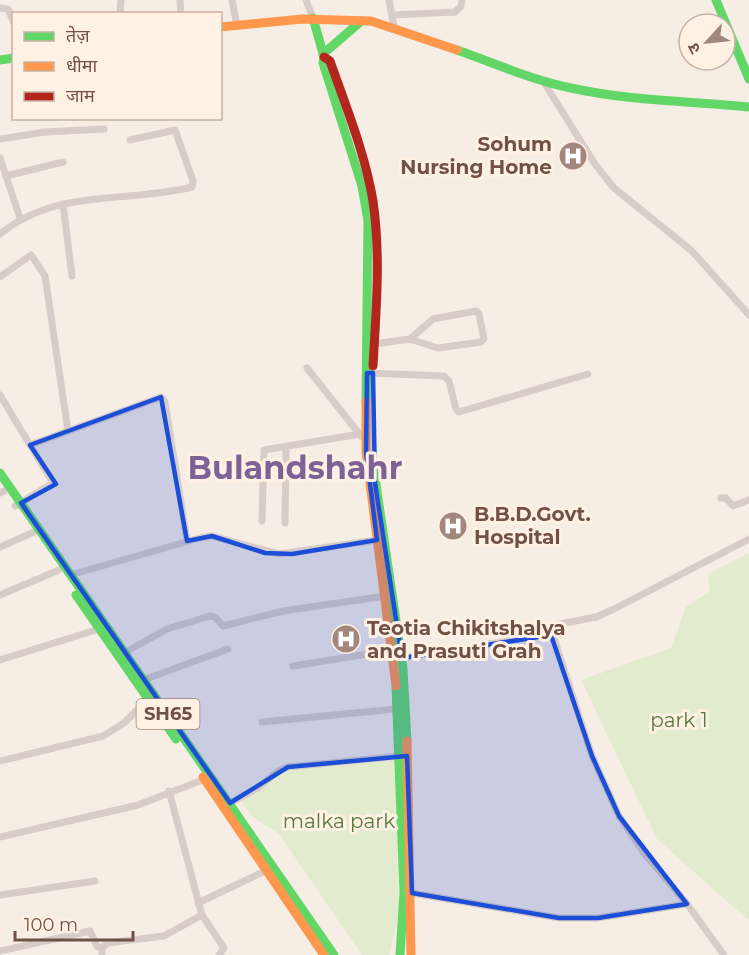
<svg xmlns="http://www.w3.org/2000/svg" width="749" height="955" font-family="Montserrat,'Noto Sans Devanagari',sans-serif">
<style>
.green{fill:#e3ebcf}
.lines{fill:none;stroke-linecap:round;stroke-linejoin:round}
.street{stroke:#d7ccc8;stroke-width:7}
.fast{stroke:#63d668;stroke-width:9}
.slow{stroke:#ff974d;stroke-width:9}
.jam{stroke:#b3261e;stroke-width:9}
.marked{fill:#1d4ed8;fill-opacity:0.2;stroke:#1d4ed8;stroke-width:4.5;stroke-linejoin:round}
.labels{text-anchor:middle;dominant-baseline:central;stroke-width:6;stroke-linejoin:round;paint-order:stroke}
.shield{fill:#fff1e4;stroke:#9d8075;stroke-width:1.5}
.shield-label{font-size:18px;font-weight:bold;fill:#735046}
.poi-label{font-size:20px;font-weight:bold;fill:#735046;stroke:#fff1e4;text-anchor:start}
.park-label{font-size:20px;fill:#56793e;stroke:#fff1e4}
.town-label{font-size:32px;font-weight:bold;fill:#7e6196;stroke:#fff1e4}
</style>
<rect width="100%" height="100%" fill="#f6ede5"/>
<g class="green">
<polygon points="749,553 749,918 748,920 657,839 581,680 671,648 686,607 710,591 708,574"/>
<polygon points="395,753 399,914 389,955 362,955 279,834 253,817 236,795 297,767 363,761"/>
</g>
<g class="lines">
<g class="street">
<polyline points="180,0 181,14"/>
<polyline points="232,0 237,26"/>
<polyline points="306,0 313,18"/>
<polyline points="389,0 394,27"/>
<polyline points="0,8 8,9 14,23"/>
<polyline points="120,14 121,0"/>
<polyline points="393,15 455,12 461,6 462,0"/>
<polyline points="543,81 595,164 614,188 692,251 749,315"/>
<polyline points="0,139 45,132 104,129"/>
<polyline points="0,158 20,218"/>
<polyline points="6,176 63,162"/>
<polyline points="63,204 72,276"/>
<path d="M 0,234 C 59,187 125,204 192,187 L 193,181 L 175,130 L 130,140"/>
<polyline points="0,277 31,255 45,276 68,431"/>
<polyline points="374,344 410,339 438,348 481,342 484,339 479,314 476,311 433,319 410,339"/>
<polyline points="307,368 361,436"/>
<polyline points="367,373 444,376 449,381 456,409 459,412 588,374"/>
<polyline points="0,395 30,445"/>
<polyline points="0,493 4,491"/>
<polyline points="721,498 726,498 733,506 749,500"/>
<polyline points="15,506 53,483 30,445 161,397 165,402 187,541"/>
<polyline points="262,521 264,450 360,434"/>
<polyline points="285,523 286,448"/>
<polyline points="0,547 34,532"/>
<polyline points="70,575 203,537 212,536 279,554 377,540"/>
<polyline points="0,595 59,570"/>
<polyline points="551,635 555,625 596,617 614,609 749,539"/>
<polyline points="124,653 167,629 210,616 215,617 223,626 283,611 386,596"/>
<polyline points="401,658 546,635 554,638 592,756 619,816 644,853 687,904 724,955"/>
<polyline points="0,660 99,629"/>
<polyline points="293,666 393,650"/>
<polyline points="143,680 228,649"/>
<polyline points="262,722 396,709"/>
<polyline points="0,761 103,736 124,723 148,699"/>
<polyline points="230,803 258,788 278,771 288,767 401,756"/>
<polyline points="0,837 138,805 205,779"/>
<polyline points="412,893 559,918 598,918 687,904"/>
<polyline points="0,895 95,881"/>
<polyline points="198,903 267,870"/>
<polyline points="202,915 224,948 219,955"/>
<polyline points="0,951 90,931 97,946 102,948"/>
<polyline points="102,955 102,948 107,943 164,936 202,915 169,791"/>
</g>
<g class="fast">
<polyline points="716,0 749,79"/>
<polyline points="313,18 324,57 323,63 362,186 368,221 366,401"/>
<path d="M 457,50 C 494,63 532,80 571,88 C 629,101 690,101 749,107"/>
<polyline points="323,54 360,22"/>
<polyline points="0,60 14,58"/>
<polyline points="373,464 403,669 407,741"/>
<polyline points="0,473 334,955"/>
<polyline points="76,595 176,739"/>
<polyline points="396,686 404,893 400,955"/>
</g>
<g class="slow">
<polyline points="220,27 302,19 371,21 457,50"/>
<polyline points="366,401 366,452 396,686"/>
<polyline points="407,741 411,955"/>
<polyline points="203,777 324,955"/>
</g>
<path class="jam" d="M 324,57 L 330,61 C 346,107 365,153 373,201 C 381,256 376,311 373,366"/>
</g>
<path class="marked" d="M 367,373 L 373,373 L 375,483 L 402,658 L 551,635 L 592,756 L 619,816 L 687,904 L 598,918 L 559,918 L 412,893 L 407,756 L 288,767 L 230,803 L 21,503 L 56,484 L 30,445 L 161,397 L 187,541 L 212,536 L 265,553 L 292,554 L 377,540 L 366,452 Z"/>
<defs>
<g id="hospital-disc" transform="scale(1.5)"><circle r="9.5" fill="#a1877e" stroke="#fff1e4"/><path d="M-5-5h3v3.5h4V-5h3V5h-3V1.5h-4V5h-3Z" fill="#fff"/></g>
</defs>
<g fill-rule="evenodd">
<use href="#hospital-disc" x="573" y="156"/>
<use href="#hospital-disc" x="453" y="526"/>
<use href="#hospital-disc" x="346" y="639"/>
</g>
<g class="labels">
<rect class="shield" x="136.5" y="699" width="63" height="30" rx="4.5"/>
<g class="shield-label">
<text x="168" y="714">SH65</text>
</g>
<g class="poi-label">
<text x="552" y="144" text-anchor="end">Sohum<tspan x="552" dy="23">Nursing Home</tspan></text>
<text x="474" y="514">B.B.D.Govt.<tspan x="474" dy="23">Hospital</tspan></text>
<text x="367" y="628">Teotia Chikitshalya<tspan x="367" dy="23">and Prasuti Grah</tspan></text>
</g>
<g class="park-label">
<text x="679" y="720">park 1</text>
<text x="339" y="821">malka park</text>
</g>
<g class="town-label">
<text x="295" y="467">Bulandshahr</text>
</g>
</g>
<rect x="12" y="12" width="210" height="108" fill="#fff1e4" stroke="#c7b1a5" stroke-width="1.5"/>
<rect x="24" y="32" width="30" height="9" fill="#63d668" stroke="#c7b1a5" stroke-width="1.5"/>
<text x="66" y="42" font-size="18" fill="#735046">तेज़</text>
<rect x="24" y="62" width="30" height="9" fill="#ff974d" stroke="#c7b1a5" stroke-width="1.5"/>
<text x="66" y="72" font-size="18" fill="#735046">धीमा</text>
<rect x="24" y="92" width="30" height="9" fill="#b3261e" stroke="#c7b1a5" stroke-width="1.5"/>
<text x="66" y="102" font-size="18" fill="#735046">जाम</text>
<g transform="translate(707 42) rotate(243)"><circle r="28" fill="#fff1e4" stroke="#c7b1a5" stroke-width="1.5"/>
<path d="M0-4.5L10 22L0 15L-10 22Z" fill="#a1877e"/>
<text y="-9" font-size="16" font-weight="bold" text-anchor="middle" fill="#735046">उ</text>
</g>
<path d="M15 931v9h118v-9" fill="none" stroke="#735046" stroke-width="3"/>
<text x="24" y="931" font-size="18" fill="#735046" stroke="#fff1e4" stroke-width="4.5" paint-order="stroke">100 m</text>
</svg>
